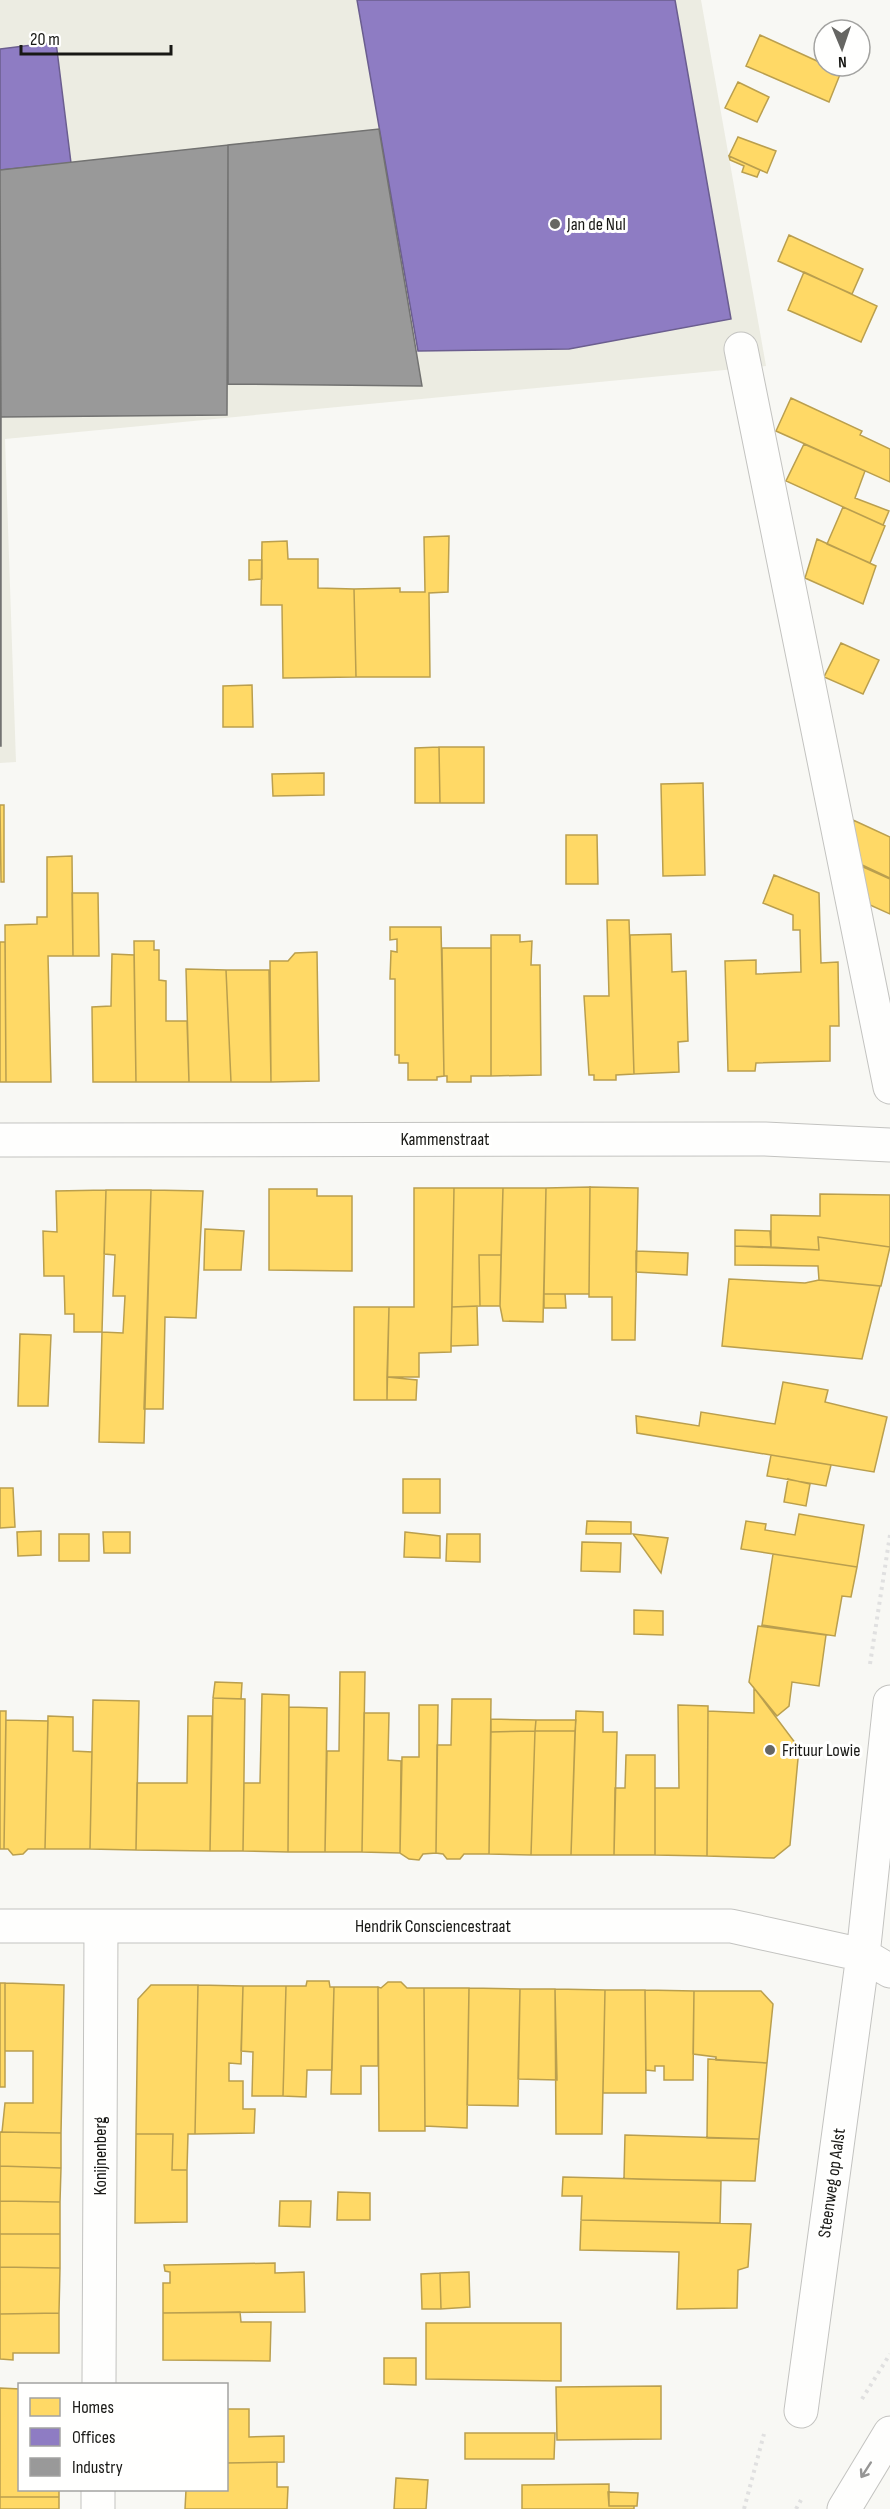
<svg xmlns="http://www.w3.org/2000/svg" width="890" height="2509" font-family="'Sofia Sans Condensed',sans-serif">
  <rect width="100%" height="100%" fill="#f8f8f4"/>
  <path fill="#ecece2" d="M0 0H701L766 366 5 439 16 762 0 763Z"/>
  <path fill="#ffd966" stroke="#ba9f4e" stroke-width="1.5" d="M760 35 841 72 829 102 746 66Z
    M738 82 769 97 757 122 725 108Z
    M738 137 776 151 767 173 729 156Z
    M729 156 760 170 757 177 742 172 744 166 730 160Z
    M789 235 863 269 852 294 778 261Z
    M804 272 877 306 861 342 788 310Z
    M791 398 862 431 860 435 890 449V482L776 431Z
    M804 444 865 471 855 498 889 511 883 525 786 481Z
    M843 507 885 526 870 563 827 544Z
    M449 536 448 592 429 593 430 677H356L354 589 400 588V592H425L424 537Z
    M817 539 876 566 863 604 805 578Z
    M287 541 288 559H318V588L354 589 356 677 283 678 282 605H261L262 542Z
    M249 560H262V579L249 580Z
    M841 643 879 660 863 694 824 677Z
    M252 685 253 727H223V686Z
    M439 747 440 803H415V748Z
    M439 747H484V803H440Z
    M324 773V795L273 796 272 774Z
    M703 783 705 875 663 876 661 784Z
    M0 805H4V882H1Z
    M853 820 890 837V878L860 864Z
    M566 835H597L598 884H566Z
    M72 856 73 956H48L51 1082H6L5 925 37 924V917H47V857Z
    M861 866 890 879V914L870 905Z
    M774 875 819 893 821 963 838 962 839 1026H830V1061L756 1063 755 1071H728L725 961 756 960V974L801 972 800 930H793V915L763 903Z
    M72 893H98L99 956H73Z
    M607 920H629L634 1074 616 1075V1080H594V1075H589L584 996H609Z
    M390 927H441L444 1076 437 1077V1080H408V1063H399V1055H395V979H390L391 951 397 952V939L390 940Z
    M671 934 672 972 686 971 688 1041 678 1042 679 1072 634 1074 630 935Z
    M491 935H520V942L532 941 531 965H540L541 1075 491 1076Z
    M134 941H154V950H159V980L166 981V1021H187L189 1082H136Z
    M0 942H5L6 1082H0Z
    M442 948H491V1076H471V1082H447V1076H444Z
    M317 952 319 1081 271 1082 270 961H288L295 953Z
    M112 954 134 955 136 1082H93L92 1007 111 1006Z
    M186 969 226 970 231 1082H189Z
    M226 970H269L271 1082H231Z
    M590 1187 638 1188 635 1340H612V1297H589Z
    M590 1187 589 1294H544L546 1188Z
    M414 1188H454L451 1352 419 1353V1377H387L389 1307H414Z
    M454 1188H503L501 1255H479L480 1306 452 1307Z
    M503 1188H546L543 1322 503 1321 500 1306Z
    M269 1189H317V1196H352V1271L269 1270Z
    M106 1190H151L144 1443 99 1442 102 1332 123 1333 125 1296H113L115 1255 104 1254Z
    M106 1190 102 1332H74V1314H65L64 1276H44L43 1231 57 1232 56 1191Z
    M151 1190 203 1191 196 1318 165 1317 163 1409H144Z
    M820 1194 890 1195V1247L818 1237 819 1250 771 1247V1215L820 1216Z
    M205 1229 244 1231 241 1270H204Z
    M735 1230 770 1231 771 1247 735 1246Z
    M818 1237 890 1247 881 1286 819 1280 818 1266 735 1265V1246L819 1250Z
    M636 1251 688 1253 687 1275 636 1272Z
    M479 1255H501L500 1306H480Z
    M729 1279 805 1283 819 1280 880 1286 862 1359 722 1346Z
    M544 1294H565L566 1308H544Z
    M477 1306 478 1345 451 1346 452 1307Z
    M354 1307H389L387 1400H354Z
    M20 1334 51 1335 48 1406H18Z
    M387 1377 417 1380 416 1400H387Z
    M783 1382 828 1390 825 1402 887 1417 874 1472 637 1433 636 1416 699 1426 701 1412 775 1424Z
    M771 1455 831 1465 826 1486 767 1476Z
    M403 1479H440V1513H403Z
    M788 1479 810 1484 806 1506 784 1502Z
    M0 1488H13L15 1527 0 1528Z
    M799 1514 864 1525 857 1567 741 1549 746 1521 766 1524 765 1530 795 1535Z
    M587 1521 631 1522V1534H586Z
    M41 1531V1555L18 1556 17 1532Z
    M103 1532H130V1553H104Z
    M405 1532 440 1536V1558L404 1557Z
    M59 1534H89V1561H59Z
    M447 1534H480V1562L446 1561Z
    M633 1534 668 1538 661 1573Z
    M582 1542 621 1543 620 1572 581 1571Z
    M773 1554 857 1567 851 1597 842 1596 835 1636 762 1625Z
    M634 1610 663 1611V1635L634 1634Z
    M758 1626 826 1635 819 1686 792 1682 789 1706 777 1716 749 1682Z
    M340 1672H365L362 1852H325L327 1751H339Z
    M215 1682 242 1683 241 1699 213 1698Z
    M754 1688 799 1748 790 1845 774 1858 707 1856 708 1711 754 1713Z
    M262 1694 289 1695 288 1852 243 1851 244 1783H260Z
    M213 1698 245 1699 243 1851H210Z
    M452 1699H491L489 1854H464L460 1859H447L443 1854 436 1853 437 1745H451Z
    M93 1700 139 1701 136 1850 90 1849Z
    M419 1705H438L436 1853 423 1854 419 1860 409 1859 400 1853 402 1757H419Z
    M678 1705 708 1706 707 1856 655 1855V1788H679Z
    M289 1707 327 1708 325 1852H288Z
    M0 1711H6L4 1849H0Z
    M576 1711 603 1712V1732H617L614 1855H571Z
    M364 1713H389L388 1760 401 1761 400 1853 362 1852Z
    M48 1716 73 1717V1751L92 1752 90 1849H45Z
    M188 1716H212L210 1851 136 1850 137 1783H187Z
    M491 1719 536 1720 535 1731 491 1732Z
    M6 1720 48 1721 45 1849H28L23 1854 13 1855 8 1849H4Z
    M536 1720H576L575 1731H535Z
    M535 1731H575L571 1855H531Z
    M535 1731 531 1855 489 1854 491 1732Z
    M626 1755H655V1855H614L615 1788H625Z
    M307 1981H329L330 1987H334L332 2070H307L306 2097 283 2096 286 1986H306Z
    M388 1982H401L407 1988H424L425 2131H379L378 1987 381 1988Z
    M0 1983H5V2087H0Z
    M5 1983 64 1985 61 2133 2 2132 5 2103H33V2051H5Z
    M151 1985H198L195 2134H188L187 2170H172L173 2134H136L138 1999Z
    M198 1985 243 1986 241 2064 229 2063V2081H243V2109H255L254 2133 195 2134Z
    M243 1986H286L283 2096H252L253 2052 241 2051Z
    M334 1987H378V2066H361V2094H331Z
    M424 1988H469L467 2128 425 2126Z
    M469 1988 520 1989 518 2106 467 2105Z
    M520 1989H555L557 2080 518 2079Z
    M555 1989 605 1990 602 2134H556Z
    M605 1990H645L646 2093H603Z
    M645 1990 694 1991 693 2080H664V2066H655V2071L646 2070Z
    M694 1991H761L773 2004 767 2063 716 2060V2057L693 2054Z
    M708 2059 767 2063 759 2139 707 2138Z
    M0 2132 61 2133V2168L0 2166Z
    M136 2134H173L172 2170H187V2222L135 2223Z
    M625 2135 759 2139 755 2181 624 2179Z
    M0 2166 61 2168 60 2202 0 2201Z
    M563 2177 721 2181 720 2223 581 2220 582 2196H562Z
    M338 2192 370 2193V2220H337Z
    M0 2201 60 2202V2234H0Z
    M280 2201H311L310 2227 279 2226Z
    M581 2220 751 2224 748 2267 738 2270 737 2308 677 2309 679 2252 580 2250Z
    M0 2234H60V2268L0 2267Z
    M275 2263V2273L304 2272 305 2312 163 2313V2283H170V2272L165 2271 164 2265Z
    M0 2267 60 2268 59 2313 0 2314Z
    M469 2272 470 2307 441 2309 440 2273Z
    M440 2273 441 2309H422L421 2274Z
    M240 2312 241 2322H271L270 2361 163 2360V2313Z
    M59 2313V2353H13V2360L0 2359V2314Z
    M426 2323H561V2381L426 2379Z
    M384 2358H416V2385L384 2384Z
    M661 2386V2439L557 2440 556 2387Z
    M0 2388 20 2389V2490H59V2497H0Z
    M226 2409H249V2437L284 2436V2462L226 2463Z
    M465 2433H555L554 2459H465Z
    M277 2462V2487H288L287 2509H185L186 2490H226V2463Z
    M396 2478 428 2480 426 2509H394Z
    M609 2484V2506H634V2509H522V2485Z
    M608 2492 638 2493 637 2506H609Z
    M0 2497H59V2509H0Z"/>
  <path fill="#8e7cc3" stroke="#6b5e8f" stroke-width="1.5" d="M357 0H675L731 319 569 349 418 351Z
    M56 42 71 163 0 170V49Z"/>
  <path fill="#999" stroke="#727271" stroke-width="1.5" d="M379 129 422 386 228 384V145Z
    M228 145 227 415 1 417 0 170Z
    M0 192 1 417V746H0Z"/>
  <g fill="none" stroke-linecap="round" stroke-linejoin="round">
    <g stroke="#c3c3c0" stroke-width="35">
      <path id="minor" d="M741 349 890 1087
        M0 1140 765 1139 890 1145
        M0 1926H731L863 1955 890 1971
        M99 2384 101 1927
        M801 2411 863 1955 890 1702
        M98 2509V2490"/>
    </g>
    <g stroke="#c3c3c0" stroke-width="35">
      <path id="major" d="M844 2509 890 2433"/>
    </g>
    <path stroke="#e0e0e0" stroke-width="4" stroke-dasharray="3 4.5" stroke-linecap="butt" d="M870 1664 890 1535
      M862 2399 890 2354
      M744 2509 764 2434
      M796 2509 801 2500"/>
    <use href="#minor" stroke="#fefefd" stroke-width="33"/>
    <use href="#major" stroke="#fefefd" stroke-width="33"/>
  </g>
  <defs><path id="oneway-shaft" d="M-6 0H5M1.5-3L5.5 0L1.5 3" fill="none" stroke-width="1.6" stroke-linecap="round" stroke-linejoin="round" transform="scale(1.5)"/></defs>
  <use stroke="#969695" href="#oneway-shaft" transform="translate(866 2470) rotate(123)"/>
  <g fill="#666663" stroke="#fffffe" stroke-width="2">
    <circle cx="555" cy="224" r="6"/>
    <circle cx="770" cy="1750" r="6"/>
  </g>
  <g text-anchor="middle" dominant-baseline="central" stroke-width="6" stroke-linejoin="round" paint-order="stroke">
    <g font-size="18" fill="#181815" stroke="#fffffe" text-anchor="start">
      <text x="567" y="224">Jan de Nul</text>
      <text x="782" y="1750">Frituur Lowie</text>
    </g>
    <g font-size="18" fill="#181815" stroke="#fffffe">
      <text x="445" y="1139">Kammenstraat</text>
      <text x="433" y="1926">Hendrik Consciencestraat</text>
      <text transform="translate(100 2156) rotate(-90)">Konijnenberg</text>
      <text transform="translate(832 2183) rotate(-82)">Steenweg op Aalst</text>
    </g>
  </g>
  <rect x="18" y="2383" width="210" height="108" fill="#fffffe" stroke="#a3a3a1" stroke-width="1.5"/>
  <rect x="30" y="2398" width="30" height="18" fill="#ffd966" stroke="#a3a3a1" stroke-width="1.5"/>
  <text x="72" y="2413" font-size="18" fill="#181815">Homes</text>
  <rect x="30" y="2428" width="30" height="18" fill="#8e7cc3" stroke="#a3a3a1" stroke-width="1.5"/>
  <text x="72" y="2443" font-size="18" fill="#181815">Offices</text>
  <rect x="30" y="2458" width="30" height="18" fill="#999999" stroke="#a3a3a1" stroke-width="1.5"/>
  <text x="72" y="2473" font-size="18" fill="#181815">Industry</text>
  <g transform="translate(842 48) rotate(178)"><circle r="28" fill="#fffffe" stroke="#a3a3a1" stroke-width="1.5"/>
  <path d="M0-4.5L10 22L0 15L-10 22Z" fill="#666663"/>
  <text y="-9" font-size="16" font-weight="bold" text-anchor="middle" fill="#181815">N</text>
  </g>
  <path d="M21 45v9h150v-9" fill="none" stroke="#181815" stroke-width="3"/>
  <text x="30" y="45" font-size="18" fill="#181815" stroke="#fffffe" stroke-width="4.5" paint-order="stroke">20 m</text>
</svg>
